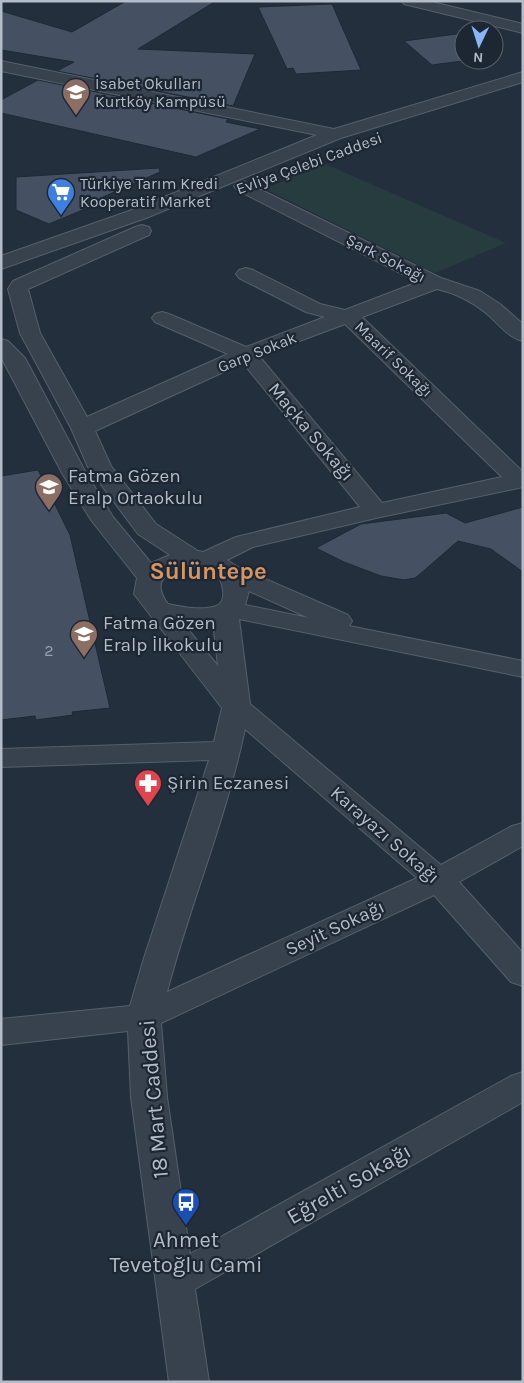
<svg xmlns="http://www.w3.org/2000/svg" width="524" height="1383" font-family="Karla,sans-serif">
  <rect width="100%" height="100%" fill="#242f3e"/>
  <path fill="#263c3f" d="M323 163 506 243 435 273 265 189Z"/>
  <path fill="#455162" stroke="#1f2835" d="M126 1H216L138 49 255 54 233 106 57 71 74 62 1 50V11L72 32Z
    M332 4 361 70 296 74 293 68 287 69 258 7Z
    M464 33V60H470L432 65 404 41Z
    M38 80 228 119 226 122 260 129 196 157 1 113V100Z
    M159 168 160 172 103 197 109 199 49 224 16 210V177Z
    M38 470 70 535 110 708 72 712 73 715 36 720 35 716 1 720V476Z
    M523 507V572L491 549 458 541 420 574 415 578 404 580 381 576 344 562 316 548 361 524 446 513 465 523Z"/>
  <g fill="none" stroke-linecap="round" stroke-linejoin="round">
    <g stroke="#565f6c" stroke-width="2">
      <path id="minor" d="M402 1H428L523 24V33L404 4Z
        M1 61 334 129 523 72V82L341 138 146 218 1 269V256L132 210 317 135 1 71Z
        M243 181 441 278 480 291 500 304 523 324V341C508 338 497 322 486 313 471 301 455 293 437 289L362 317 523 472V487L376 518 253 547 227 560 238 567 348 615 352 621 349 626 523 661V677L239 619 250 704 441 865 512 826 523 823V846L459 882 523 953V986L511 982 434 895 161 1023 167 1097 190 1254 511 1076 523 1072V1102L195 1289 209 1382H169L131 1097 128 1031 1 1045V1019L130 1006 144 958 209 760 1 767V749L214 742 222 708 134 594 137 578 91 520 62 473 1 357V339L8 341 25 358 86 473 113 517 151 563 170 555 138 534 88 467 71 428 20 333 8 289 13 281 135 227 142 225 149 227 151 231 149 235 28 289 40 333 87 417 228 354 155 322 152 318 155 314 162 312 169 314 246 347 325 317 306 312 239 278 236 274 239 270 246 268 253 270 320 304 345 310 418 282 237 190 234 186 237 182ZM345 324 502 477 382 503 259 356ZM243 363 360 507 236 537 203 552 198 551 156 524 111 466 95 431ZM194 566C202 567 210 568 216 574 223 581 228 602 216 606 202 611 182 607 168 604 149 579 170 569 194 566ZM249 591 309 618 245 605ZM182 622H213L218 666ZM245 729 417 878 167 992C190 904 226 819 245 729Z"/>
    </g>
    <use href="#minor" fill="#38414e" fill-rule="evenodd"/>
  </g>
  <defs>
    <g id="school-pin" transform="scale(1.4375)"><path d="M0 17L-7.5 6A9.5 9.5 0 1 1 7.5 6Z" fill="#8d6e63" stroke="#1d2633"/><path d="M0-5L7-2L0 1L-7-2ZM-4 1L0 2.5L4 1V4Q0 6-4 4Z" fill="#fff"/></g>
    <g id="supermarket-pin" transform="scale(1.4375)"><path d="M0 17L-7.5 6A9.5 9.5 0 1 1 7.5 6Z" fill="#3f7fe0" stroke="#1d2633"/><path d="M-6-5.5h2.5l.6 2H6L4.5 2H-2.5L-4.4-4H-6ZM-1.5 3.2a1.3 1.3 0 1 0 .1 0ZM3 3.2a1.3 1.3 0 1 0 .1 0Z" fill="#fff"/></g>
    <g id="pharmacy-pin" transform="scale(1.4375)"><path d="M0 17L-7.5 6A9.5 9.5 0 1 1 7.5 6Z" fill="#e0444e" stroke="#1d2633"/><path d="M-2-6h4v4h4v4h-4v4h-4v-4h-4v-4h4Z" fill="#fff"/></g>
    <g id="bus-pin" transform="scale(1.4375)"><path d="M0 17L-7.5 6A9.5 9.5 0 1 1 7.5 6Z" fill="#1a4fb4" stroke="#1d2633"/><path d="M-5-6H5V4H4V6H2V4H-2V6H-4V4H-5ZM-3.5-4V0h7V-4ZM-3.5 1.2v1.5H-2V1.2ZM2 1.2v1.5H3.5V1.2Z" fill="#fff"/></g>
  </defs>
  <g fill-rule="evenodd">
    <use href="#school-pin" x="76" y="92"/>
    <use href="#supermarket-pin" x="61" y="192"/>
    <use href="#school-pin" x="49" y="487"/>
    <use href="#school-pin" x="84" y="634"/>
    <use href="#pharmacy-pin" x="148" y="783"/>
    <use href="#bus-pin" x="186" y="1202"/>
  </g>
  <g text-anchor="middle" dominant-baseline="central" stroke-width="4.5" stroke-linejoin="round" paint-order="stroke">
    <g font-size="16" fill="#b4bcc9" stroke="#1d2633" text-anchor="start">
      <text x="95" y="83">İsabet Okulları<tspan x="95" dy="18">Kurtköy Kampüsü</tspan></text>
      <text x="80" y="183">Türkiye Tarım Kredi<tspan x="80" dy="18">Kooperatif Market</tspan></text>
    </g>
    <g font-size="16" fill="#b4bcc9" stroke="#1d2633">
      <text transform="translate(309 163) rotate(-20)">Evliya Çelebi Caddesi</text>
      <text transform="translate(386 258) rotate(27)">Şark Sokağı</text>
      <text transform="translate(257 352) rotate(-22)">Garp Sokak</text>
      <text transform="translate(394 359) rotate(44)">Maarif Sokağı</text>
    </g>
    <g font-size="16" fill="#98a1af">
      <text x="49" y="650">2</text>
    </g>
    <g font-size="19" fill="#b4bcc9" stroke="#1d2633">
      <text transform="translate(311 432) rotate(50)">Maçka Sokağı</text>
      <text transform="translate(385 835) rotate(41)">Karayazı Sokağı</text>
      <text transform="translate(335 928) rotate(-25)">Seyit Sokağı</text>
    </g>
    <g font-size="19" fill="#b4bcc9" stroke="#1d2633" text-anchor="start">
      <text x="68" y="476">Fatma Gözen<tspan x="68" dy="22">Eralp Ortaokulu</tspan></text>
      <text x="103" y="623">Fatma Gözen<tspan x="103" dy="22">Eralp İlkokulu</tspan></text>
      <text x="167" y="783">Şirin Eczanesi</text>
    </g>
    <g font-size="22" fill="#b4bcc9" stroke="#1d2633">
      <text transform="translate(154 1099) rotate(-95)">18 Mart Caddesi</text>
      <text transform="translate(349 1184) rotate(-30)">Eğrelti Sokağı</text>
    </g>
    <g font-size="22" fill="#b4bcc9" stroke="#1d2633">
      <text x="186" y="1240">Ahmet<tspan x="186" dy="25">Tevetoğlu Cami</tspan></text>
    </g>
    <g font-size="24" font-weight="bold" fill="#d59563" stroke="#1d2633">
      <text x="208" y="571">Sülüntepe</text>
    </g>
  </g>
  <rect width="524" height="1383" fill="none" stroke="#b4bcc9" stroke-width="5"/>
  <g transform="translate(479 45) rotate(184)"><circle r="24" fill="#1d2633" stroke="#59626f"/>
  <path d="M0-4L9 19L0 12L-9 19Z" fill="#8ab4f8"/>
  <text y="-8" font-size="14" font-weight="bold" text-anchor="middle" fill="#b4bcc9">N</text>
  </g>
</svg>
